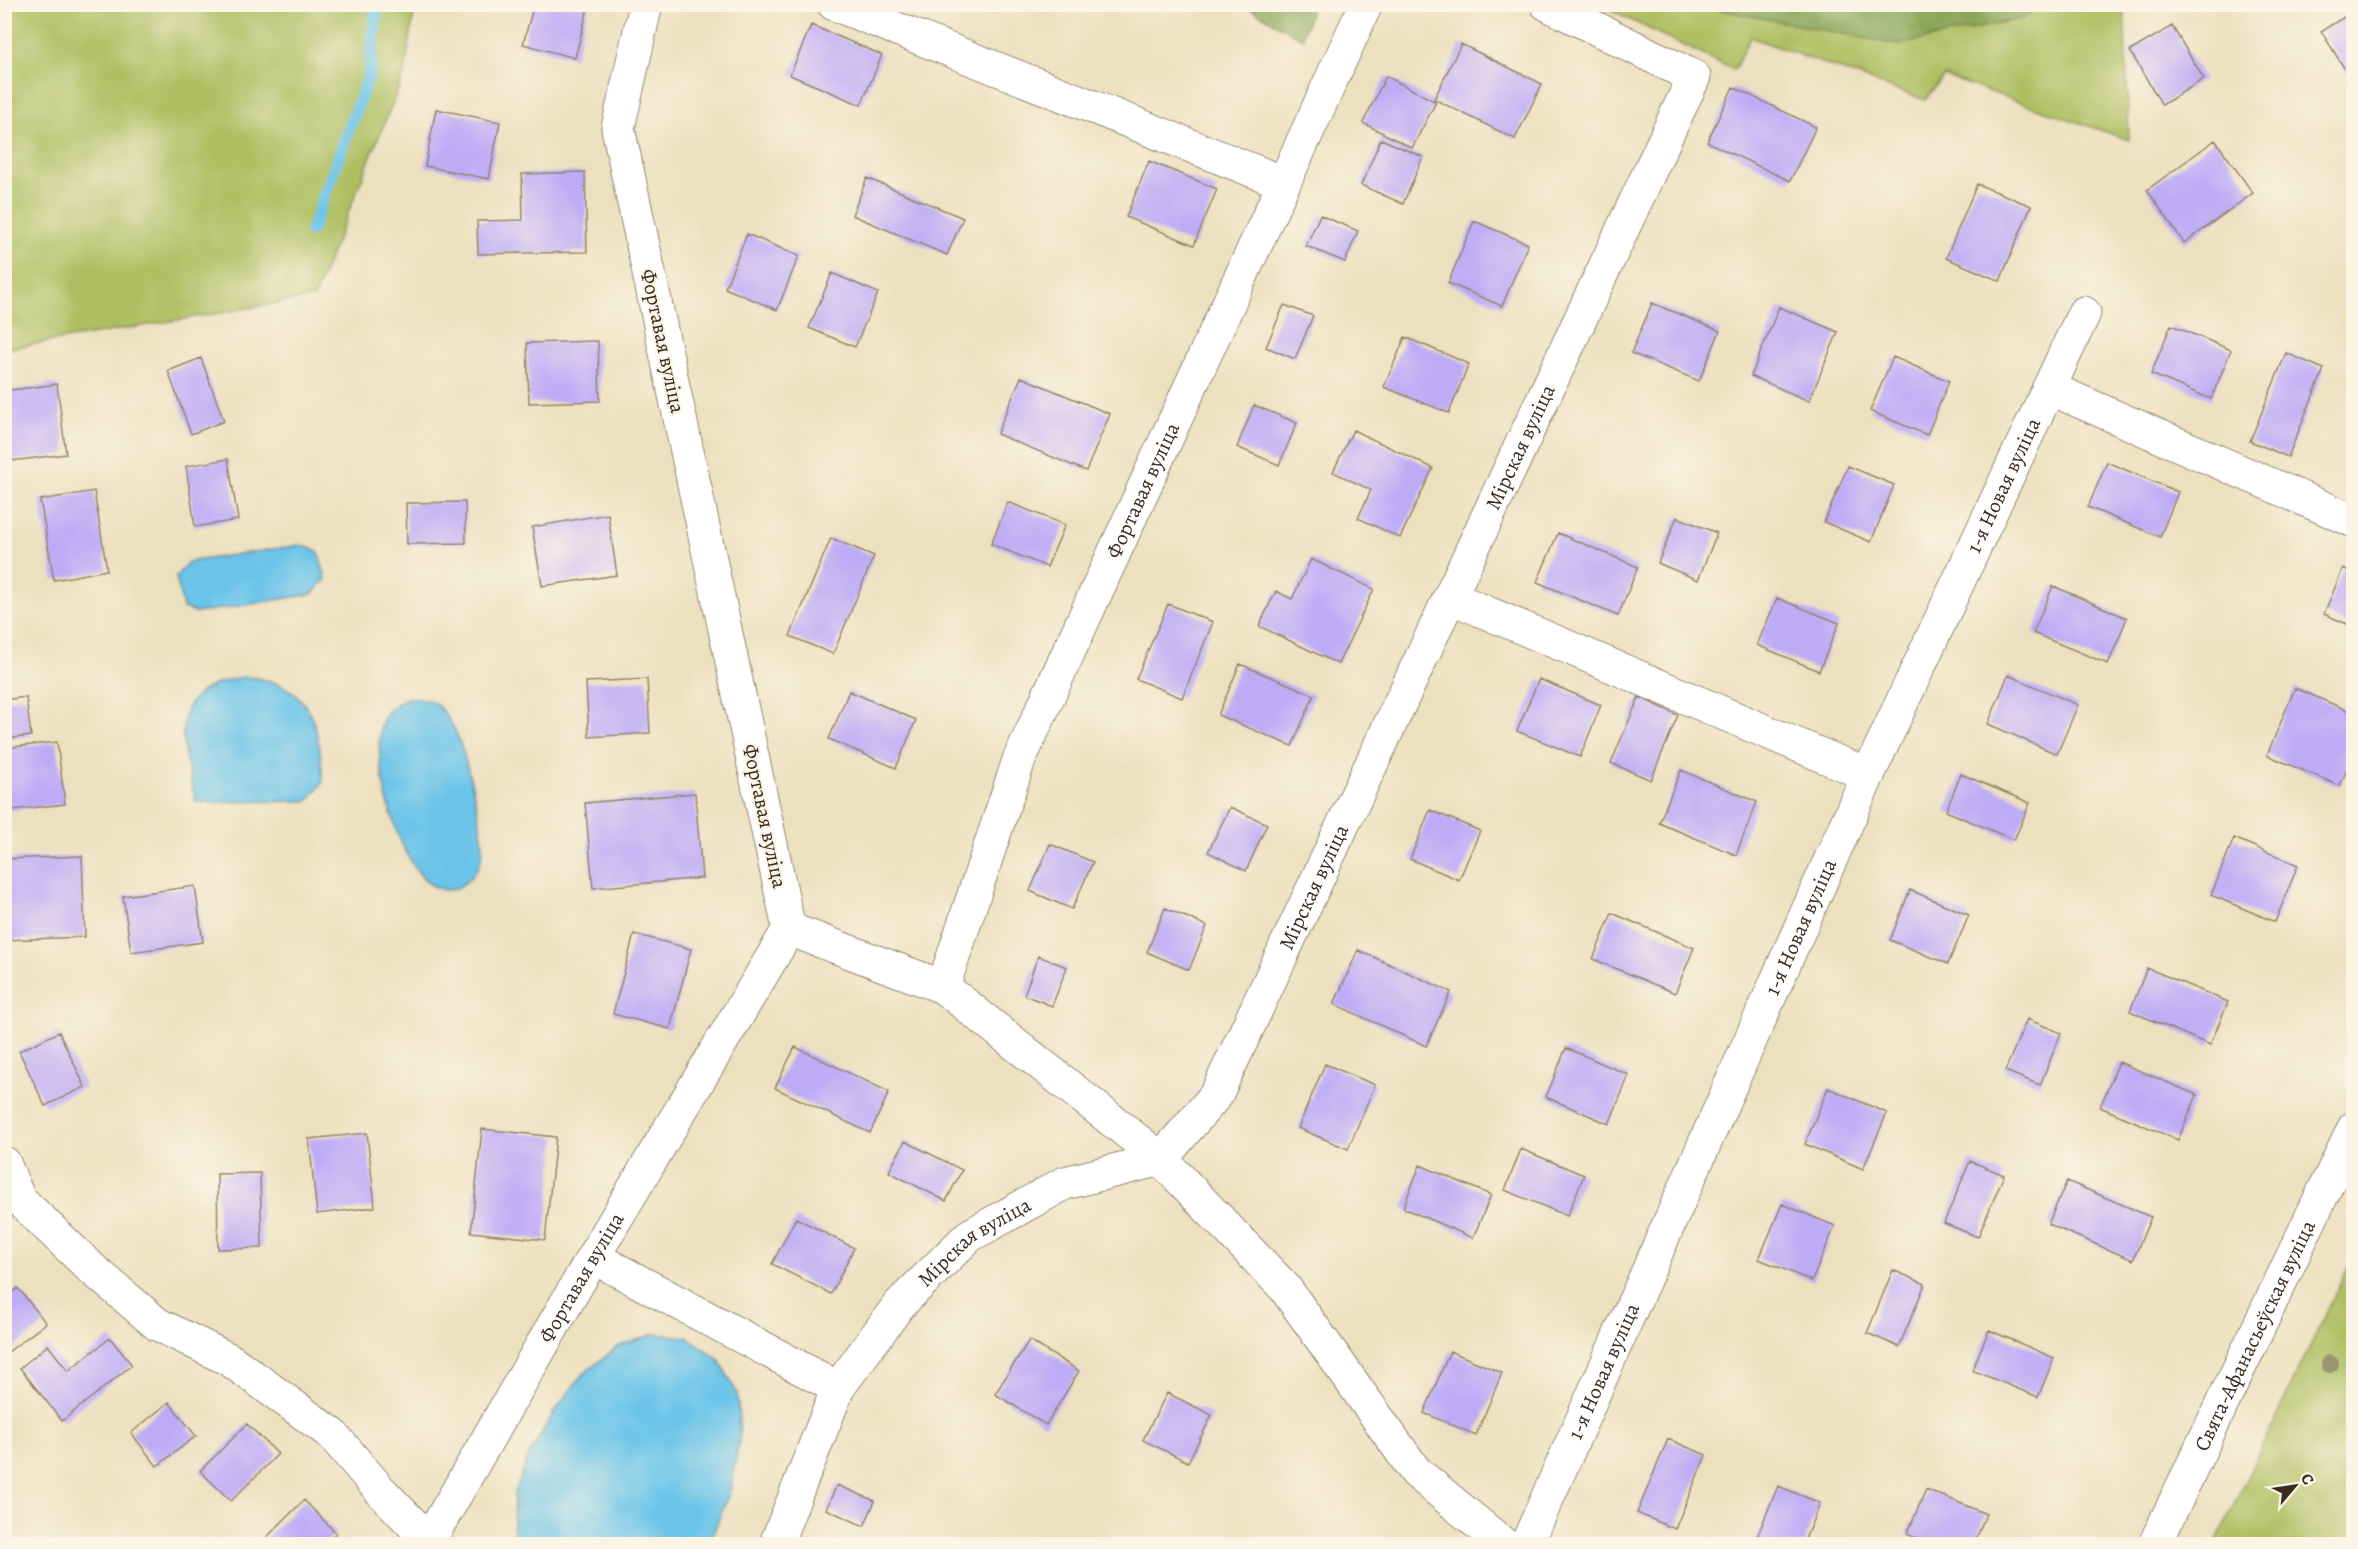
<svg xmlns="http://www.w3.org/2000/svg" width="2358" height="1549" font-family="Alegreya,serif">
  <rect width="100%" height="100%" fill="#fcf5e5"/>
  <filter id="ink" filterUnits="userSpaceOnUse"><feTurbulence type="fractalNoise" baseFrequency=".0167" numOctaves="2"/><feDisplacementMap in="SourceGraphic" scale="12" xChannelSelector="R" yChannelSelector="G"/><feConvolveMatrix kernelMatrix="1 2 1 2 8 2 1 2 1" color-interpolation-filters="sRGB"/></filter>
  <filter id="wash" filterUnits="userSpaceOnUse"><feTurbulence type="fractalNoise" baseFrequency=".008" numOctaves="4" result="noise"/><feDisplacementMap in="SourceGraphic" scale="24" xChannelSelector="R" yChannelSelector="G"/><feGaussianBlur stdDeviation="1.35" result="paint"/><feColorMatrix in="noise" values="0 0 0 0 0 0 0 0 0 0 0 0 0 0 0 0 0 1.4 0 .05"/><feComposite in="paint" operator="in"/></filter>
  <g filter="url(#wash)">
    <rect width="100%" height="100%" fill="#ede0bf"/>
    <path fill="#aebf62" stroke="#747440" stroke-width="1.5" d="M5 4 415 5 405 72 314 297 5 349Z
      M1600 5H2124L2129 140 1944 76 1925 100 1750 37 1734 70Z
      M2353 1257V1544H2215Z"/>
    <path fill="#8aa658" stroke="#62683b" stroke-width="1.5" d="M1244 5H1313L1302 39Z
      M1696 5H2038L2024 18 1899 45Z"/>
    <path fill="#6bc4e9" stroke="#537784" stroke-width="1.5" d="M300 545 318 551 326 579 312 594 196 613 183 608 176 577 188 562Z
      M246 677C313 682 319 725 323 782L308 801 196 802C181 740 162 688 246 677Z
      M407 698C419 698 430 698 440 708 449 718 456 730 460 743 467 764 486 835 482 854 480 870 464 890 446 890 401 888 370 758 382 723 386 710 396 704 407 698Z
      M654 1334 688 1337 719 1360 737 1393 740 1433 731 1488 709 1544H519L513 1527 514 1495 529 1455 553 1414 580 1377 617 1347Z"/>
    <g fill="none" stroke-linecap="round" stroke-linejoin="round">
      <path stroke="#6bc4e9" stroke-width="12" d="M311 231 369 75 377 4"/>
    </g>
    <g id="blocks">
      <path fill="#beabf6" d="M534 4H589L575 58 523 44Z
        M964 4H998L997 12Z
        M2354 11V84L2321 31Z
        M811 25 882 55 861 105 790 75Z
        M2172 26 2204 79 2162 105 2130 51Z
        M1461 44 1542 84 1515 139 1434 99Z
        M1386 76 1436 102 1412 148 1363 123Z
        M1733 87 1816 127 1790 181 1707 142Z
        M436 109 500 122 489 179 425 166Z
        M1381 139 1423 157 1403 204 1361 185Z
        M2215 140 2253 193 2184 243 2147 190Z
        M1149 161 1217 189 1194 245 1126 217Z
        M585 172 587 252 478 254 477 221 523 220 522 174Z
        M867 178 963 218 947 255 852 215Z
        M1977 184 2031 206 2000 281 1946 258Z
        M1320 215 1358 231 1345 262 1306 246Z
        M1474 221 1528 244 1502 306 1448 283Z
        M747 234 799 256 777 310 725 288Z
        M832 273 878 293 855 347 809 328Z
        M1652 303 1720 331 1699 381 1631 353Z
        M1284 305 1313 316 1295 359 1266 347Z
        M1779 307 1838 332 1809 401 1751 376Z
        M2171 325 2231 350 2211 399 2151 374Z
        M1405 337 1469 364 1449 413 1384 387Z
        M598 341 600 401 529 403 527 343Z
        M2286 353 2324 369 2288 457 2250 441Z
        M1893 357 1949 381 1927 435 1870 411Z
        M201 358 224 421 191 434 168 371Z
        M1021 377 1110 414 1086 471 997 434Z
        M57 384 66 454 4 462V391Z
        M1254 405 1297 423 1279 465 1237 447Z
        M1353 430 1433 468 1400 538 1358 518 1371 490 1333 472Z
        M228 459 238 520 195 527 186 466Z
        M2107 462 2178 492 2160 537 2088 507Z
        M1848 466 1894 485 1871 542 1824 522Z
        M94 491 107 570 54 580 40 500Z
        M465 502 466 543 407 544 406 503Z
        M1008 502 1065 525 1047 567 991 544Z
        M608 514 617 575 542 586 532 527Z
        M1677 517 1717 533 1698 580 1658 563Z
        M1558 533 1638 567 1618 616 1537 582Z
        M831 538 874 556 833 654 790 636Z
        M1311 559 1374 589 1338 664 1259 626 1276 591 1292 599Z
        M2343 568 2354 573V627L2324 614Z
        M2053 586 2127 618 2108 664 2033 633Z
        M1777 598 1839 623 1819 671 1757 645Z
        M1168 604 1213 622 1182 698 1136 679Z
        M1240 664 1314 695 1292 746 1218 715Z
        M2008 675 2078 705 2057 754 1988 724Z
        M647 679 650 733 589 737 586 682Z
        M1539 679 1601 705 1580 757 1517 731Z
        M2295 688 2354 713V753L2340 786 2267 755Z
        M849 691 916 720 896 768 829 739Z
        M26 697 31 736 4 739V700Z
        M1639 697 1678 715 1651 780 1611 763Z
        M57 742 65 804 4 811V748Z
        M1681 770 1757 802 1736 855 1659 823Z
        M1961 774 2030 803 2014 840 1946 811Z
        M695 793 702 878 593 888 585 803Z
        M1230 807 1267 824 1246 871 1208 852Z
        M1430 810 1480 831 1459 880 1410 859Z
        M2234 838 2298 865 2275 922 2211 895Z
        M1050 844 1093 862 1072 909 1030 891Z
        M82 856 85 937 4 940V859Z
        M195 886 203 942 131 952 123 896Z
        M1910 890 1969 915 1948 964 1890 940Z
        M1165 908 1207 926 1189 970 1147 952Z
        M1612 913 1694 948 1675 993 1593 959Z
        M634 934 691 949 670 1029 613 1014Z
        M1358 950 1451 992 1426 1046 1334 1004Z
        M1038 956 1067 967 1052 1006 1024 995Z
        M2147 968 2228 1002 2210 1045 2130 1011Z
        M2027 1019 2061 1033 2040 1085 2005 1071Z
        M59 1032 85 1087 45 1106 19 1051Z
        M795 1047 889 1092 870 1133 775 1088Z
        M1566 1048 1629 1075 1609 1124 1546 1097Z
        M2119 1062 2197 1095 2178 1140 2100 1107Z
        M1325 1064 1375 1085 1348 1149 1298 1128Z
        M1828 1088 1887 1113 1863 1169 1805 1144Z
        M482 1129 556 1137 545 1240 471 1232Z
        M367 1133 375 1207 317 1214 309 1139Z
        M905 1141 962 1170 946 1201 889 1172Z
        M1521 1149 1584 1175 1567 1216 1505 1190Z
        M1970 1161 2004 1175 1978 1237 1944 1223Z
        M1420 1165 1491 1195 1473 1238 1403 1208Z
        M260 1173 262 1248 218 1249 217 1174Z
        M2067 1181 2151 1217 2133 1260 2048 1224Z
        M1782 1204 1835 1226 1812 1281 1759 1259Z
        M796 1218 854 1248 831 1294 772 1264Z
        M1893 1270 1925 1284 1899 1347 1867 1333Z
        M18 1288 46 1323 4 1355V1299Z
        M1989 1330 2054 1358 2038 1397 1972 1370Z
        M110 1338 132 1365 62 1421 20 1368 48 1345 68 1371Z
        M1029 1340 1079 1371 1046 1425 995 1394Z
        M1450 1351 1502 1373 1476 1435 1424 1413Z
        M1167 1393 1212 1415 1188 1462 1143 1440Z
        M169 1402 196 1436 157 1466 131 1433Z
        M247 1424 278 1454 231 1501 200 1471Z
        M1668 1439 1706 1455 1675 1529 1637 1513Z
        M837 1485 875 1501 864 1526 826 1509Z
        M1778 1486 1820 1503 1803 1544H1754Z
        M1926 1489 1986 1514 1974 1544H1932L1907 1534Z
        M304 1500 336 1533 325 1544H260Z"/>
    </g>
  </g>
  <g filter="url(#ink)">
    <use href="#blocks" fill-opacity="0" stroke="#94856e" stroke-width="1.5"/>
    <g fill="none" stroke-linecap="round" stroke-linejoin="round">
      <g stroke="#94856e" stroke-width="35">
        <g id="minor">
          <path d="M834 4 1284 183"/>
          <path d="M2049 388 2354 521"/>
          <path d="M1450 597 1868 775"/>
          <path d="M789 929 943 987 1161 1159 1285 1288 1416 1472 1503 1544"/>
          <path id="s1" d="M943 987 1019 760 1366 4"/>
          <path d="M4 1163 19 1199 90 1267 157 1324 230 1360 332 1434 379 1489 430 1542"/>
          <path d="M593 1257 838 1388"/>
          <path id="s2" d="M427 1544 593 1257 789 929 618 128 646 4"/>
          <path id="s3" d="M776 1544 838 1388 899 1305 969 1236 1065 1183 1161 1159 1216 1095 1694 77 1547 4"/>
          <path id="s4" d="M1527 1544 1868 775 2084 313"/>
          <path id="s5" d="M2155 1544 2354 1128"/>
        </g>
      </g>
      <use href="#minor" stroke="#fff" stroke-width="33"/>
    </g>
    <circle fill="#9e9571" cx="2330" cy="1364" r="9"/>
  </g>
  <g text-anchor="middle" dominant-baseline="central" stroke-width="4.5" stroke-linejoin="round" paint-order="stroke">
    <g font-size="21" fill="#3b2a1e" stroke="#fcf5e5">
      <text transform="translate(663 341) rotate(78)">Фортавая вуліца</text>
      <text stroke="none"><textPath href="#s3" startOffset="1378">Мірская вуліца</textPath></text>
      <text stroke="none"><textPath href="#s4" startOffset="1161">1-я Новая вуліца</textPath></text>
      <text stroke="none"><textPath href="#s1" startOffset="536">Фортавая вуліца</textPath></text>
      <text transform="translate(765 816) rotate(78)">Фортавая вуліца</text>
      <text stroke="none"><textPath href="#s3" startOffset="892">Мірская вуліца</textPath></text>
      <text stroke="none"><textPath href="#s4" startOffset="675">1-я Новая вуліца</textPath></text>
      <text stroke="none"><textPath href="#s3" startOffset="370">Мірская вуліца</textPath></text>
      <text stroke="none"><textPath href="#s2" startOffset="308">Фортавая вуліца</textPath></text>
      <text stroke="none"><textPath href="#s5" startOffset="231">Свята-Афанасьеўская вуліца</textPath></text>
      <text stroke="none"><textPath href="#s4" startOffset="189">1-я Новая вуліца</textPath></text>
    </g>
  </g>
  <rect width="2358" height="1549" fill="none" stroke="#fcf5e5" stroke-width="24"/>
  <g transform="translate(2295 1486) rotate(61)" stroke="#fcf5e5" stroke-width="4.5" paint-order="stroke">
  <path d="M0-4.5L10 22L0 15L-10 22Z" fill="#3b2a1e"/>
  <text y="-9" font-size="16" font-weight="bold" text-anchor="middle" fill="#3b2a1e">С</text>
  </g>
</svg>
